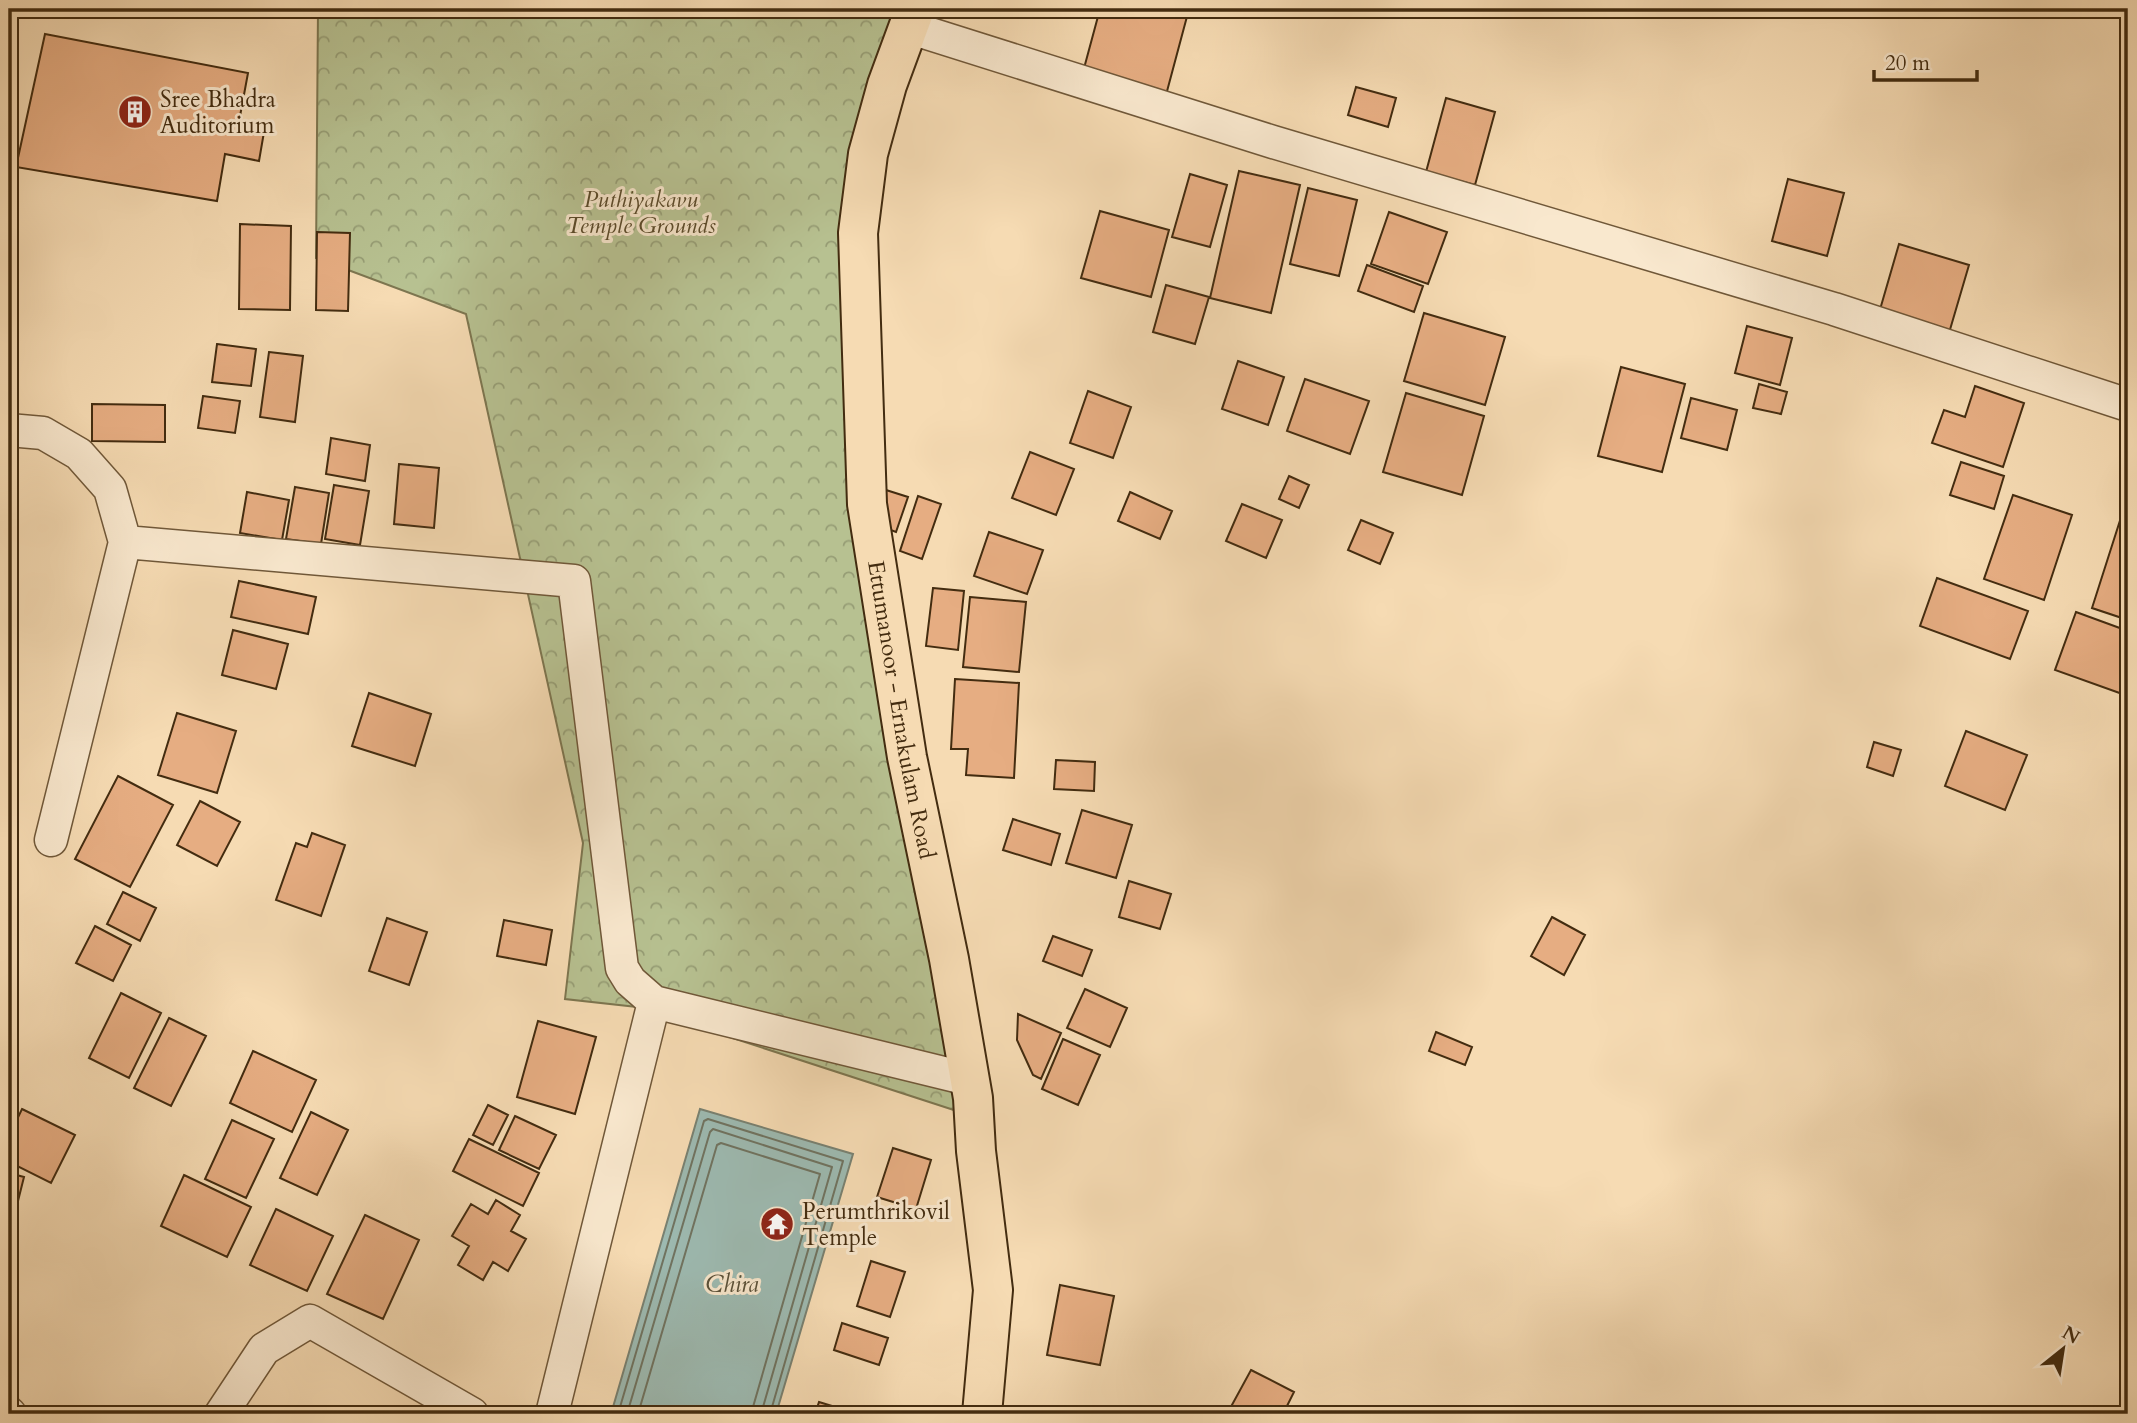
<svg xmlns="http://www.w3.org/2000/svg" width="2137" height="1423" font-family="Cardo,serif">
  <defs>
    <pattern id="park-crowns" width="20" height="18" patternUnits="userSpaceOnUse" patternTransform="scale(1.75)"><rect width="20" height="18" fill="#b7c191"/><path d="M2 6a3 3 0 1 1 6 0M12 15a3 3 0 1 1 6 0" fill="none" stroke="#969d75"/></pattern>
  </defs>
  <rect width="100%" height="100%" fill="#f6dbb3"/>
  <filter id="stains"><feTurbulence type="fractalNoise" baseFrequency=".00286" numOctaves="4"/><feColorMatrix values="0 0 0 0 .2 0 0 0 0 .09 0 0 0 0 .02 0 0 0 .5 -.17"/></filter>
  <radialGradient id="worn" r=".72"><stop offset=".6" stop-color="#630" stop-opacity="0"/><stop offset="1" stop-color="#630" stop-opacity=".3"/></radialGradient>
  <path fill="url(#park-crowns)" stroke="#7d7650" stroke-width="2" d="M318 9H899L843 229 960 1112 637 1007 565 999 583 843 466 314 316 258Z"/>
  <path fill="#9dbab1" stroke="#798171" stroke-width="2" d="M700 1109 853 1154 776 1414H611Z"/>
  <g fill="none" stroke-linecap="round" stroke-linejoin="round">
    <path stroke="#707360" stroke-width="2" d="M618 1414 704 1121 708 1119 843 1161 770 1414
      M627 1414 710 1132 713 1129 832 1167 761 1414
      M638 1414 717 1145 721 1143 820 1174 751 1414"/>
  </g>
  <path fill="#e6ad82" stroke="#432c10" stroke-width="2" d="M1100 9H1189L1166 95 1083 72Z
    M45 34 248 73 238 127 264 132 259 161 225 154 217 201 16 167Z
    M1356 87 1396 98 1388 127 1348 115Z
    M1446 98 1495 112 1475 185 1426 172Z
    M1239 171 1300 185 1271 313 1210 298Z
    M1190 174 1227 185 1210 247 1172 237Z
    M1788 179 1844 193 1827 256 1772 241Z
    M1308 188 1357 200 1339 276 1290 264Z
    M1100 211 1169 230 1151 297 1081 278Z
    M1389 212 1447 232 1428 284 1371 264Z
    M240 224 291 226 290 310 239 309Z
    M317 232 350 233 348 311 316 310Z
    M1899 244 1969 265 1949 333 1879 313Z
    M1367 265 1423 286 1414 312 1358 291Z
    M1166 285 1209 297 1195 344 1153 332Z
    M1424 313 1505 337 1485 405 1404 381Z
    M1747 326 1792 338 1780 385 1735 373Z
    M217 344 256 349 251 386 212 382Z
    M269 352 303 356 295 422 260 417Z
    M1238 361 1284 377 1268 425 1222 409Z
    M1621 367 1685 384 1662 472 1598 456Z
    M1305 379 1369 401 1350 454 1287 431Z
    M1759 384 1787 392 1781 414 1753 408Z
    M1975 386 2024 403 2003 467 1932 443 1944 410 1965 417Z
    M1088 391 1131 407 1113 458 1070 443Z
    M1406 393 1484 416 1462 495 1383 472Z
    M203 396 240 401 235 433 198 428Z
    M1691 398 1737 410 1727 450 1681 438Z
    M92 404 165 405V442L92 441Z
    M331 438 370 445 365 481 326 474Z
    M1030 452 1074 469 1056 515 1012 498Z
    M1961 462 2004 476 1994 509 1950 495Z
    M399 464 439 468 434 528 394 524Z
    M1289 476 1309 485 1299 508 1279 499Z
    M334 485 369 491 360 545 325 539Z
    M295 487 329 493 321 544 286 539Z
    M886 490 908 497 896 532 874 524Z
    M247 492 289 500 282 540 240 533Z
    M1130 492 1172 511 1160 539 1118 521Z
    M2013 495 2072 515 2044 600 1984 579Z
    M918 496 941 504 922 559 900 551Z
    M1242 504 1282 520 1266 558 1226 541Z
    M2124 508 2128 510V620L2092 608Z
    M1361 520 1393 533 1380 564 1348 550Z
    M989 532 1043 550 1027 594 974 576Z
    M1937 578 2028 611 2010 659 1920 626Z
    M239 581 316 597 308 634 231 617Z
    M933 588 964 591 958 650 926 646Z
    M970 597 1026 602 1019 672 963 667Z
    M2076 612 2128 631V696L2055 670Z
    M233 630 288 644 276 689 222 675Z
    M955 679 1019 683 1014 778 966 775 968 749H951Z
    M369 693 431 714 415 766 352 746Z
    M177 713 236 731 217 793 158 775Z
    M1966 731 2027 755 2005 810 1945 786Z
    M1874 742 1901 750 1893 776 1867 767Z
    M1056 760 1095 762 1094 791 1054 789Z
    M118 776 173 805 130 887 75 859Z
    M200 801 240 822 217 866 177 845Z
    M1082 810 1132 825 1116 878 1066 863Z
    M1013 819 1060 834 1051 865 1003 850Z
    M312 833 345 845 321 916 276 900 296 843 307 847Z
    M1129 881 1171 894 1160 929 1119 917Z
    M123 892 156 908 140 941 107 924Z
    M1552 917 1585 935 1564 975 1531 956Z
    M387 918 427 932 409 985 369 971Z
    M504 920 552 930 546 965 497 956Z
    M95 926 131 945 113 981 76 963Z
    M1053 936 1092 950 1082 976 1043 961Z
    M1085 989 1127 1008 1110 1047 1067 1028Z
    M121 993 161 1013 129 1078 89 1058Z
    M1018 1014 1061 1033 1041 1079 1033 1075 1017 1040Z
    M169 1018 206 1036 171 1106 134 1088Z
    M538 1021 596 1037 575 1114 517 1097Z
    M1436 1032 1472 1047 1465 1065 1429 1051Z
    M1063 1039 1100 1055 1078 1105 1042 1089Z
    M253 1051 316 1080 292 1132 230 1103Z
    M488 1105 508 1115 493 1145 473 1135Z
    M22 1109 75 1135 51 1183 9 1162V1136Z
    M311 1112 348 1130 317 1195 280 1178Z
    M515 1116 556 1135 539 1169 499 1150Z
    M232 1120 274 1139 246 1198 205 1179Z
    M469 1139 539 1173 523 1206 453 1171Z
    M893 1148 931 1160 916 1209 877 1197Z
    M9 1173 24 1177 15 1213 9 1211Z
    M184 1175 251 1207 227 1257 161 1226Z
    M496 1200 520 1215 511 1231 526 1239 508 1271 493 1262 483 1280 458 1265 469 1246 452 1236 471 1204 488 1214Z
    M276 1209 333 1236 307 1291 250 1265Z
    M365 1215 419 1240 383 1319 327 1294Z
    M871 1261 905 1272 890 1317 857 1306Z
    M1060 1285 1114 1296 1100 1365 1047 1355Z
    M842 1323 888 1338 879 1365 834 1350Z
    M1251 1370 1294 1392 1283 1414H1227Z
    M819 1402 858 1414H815Z"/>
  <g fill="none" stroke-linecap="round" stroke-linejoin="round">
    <g stroke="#705839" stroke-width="35">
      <path id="street" d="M908 27 1273 142 1834 309 2128 405
        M9 430 43 433 79 454 110 489 125 542 51 840
        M125 542 574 581 622 968 630 981 654 1002 968 1079
        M9 1413 10 1414
        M221 1414 264 1349 310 1321 472 1414
        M552 1414 654 1002"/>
    </g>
    <g stroke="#432c10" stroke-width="42">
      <g id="primary">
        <path id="s1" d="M915 9 887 85 868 154 858 233 867 504 907 757 949 959 973 1098 976 1151 993 1290 982 1414"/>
      </g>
    </g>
    <use href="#street" stroke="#f9e8ce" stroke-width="32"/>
    <use href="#primary" stroke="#f6dbb3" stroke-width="38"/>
  </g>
  <defs>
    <g id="building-disc" transform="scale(1.75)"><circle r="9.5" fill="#8f2418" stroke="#f9e8ce"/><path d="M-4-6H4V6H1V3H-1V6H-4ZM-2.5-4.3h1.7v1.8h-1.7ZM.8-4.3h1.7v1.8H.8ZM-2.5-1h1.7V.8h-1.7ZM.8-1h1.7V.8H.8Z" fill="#fff"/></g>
    <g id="temple-disc" transform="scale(1.75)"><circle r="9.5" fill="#8f2418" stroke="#f9e8ce"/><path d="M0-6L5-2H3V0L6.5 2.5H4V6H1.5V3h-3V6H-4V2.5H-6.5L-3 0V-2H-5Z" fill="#fff"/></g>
  </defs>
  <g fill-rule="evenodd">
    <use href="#building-disc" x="135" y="112"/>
    <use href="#temple-disc" x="777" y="1224"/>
  </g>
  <g text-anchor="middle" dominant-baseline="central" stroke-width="6" stroke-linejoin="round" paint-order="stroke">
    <g font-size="23" fill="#432c10" stroke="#f9e8ce" text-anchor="start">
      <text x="160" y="99">Sree Bhadra<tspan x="160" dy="26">Auditorium</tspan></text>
      <text x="802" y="1211">Perumthrikovil<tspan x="802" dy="26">Temple</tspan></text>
    </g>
    <g font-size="23" font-style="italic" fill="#5a4a2a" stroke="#f9e8ce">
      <text x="641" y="199">Puthiyakavu<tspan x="641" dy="26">Temple Grounds</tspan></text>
    </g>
    <g font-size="23" fill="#432c10" stroke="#f9e8ce">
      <text stroke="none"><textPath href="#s1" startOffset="712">Ettumanoor - Ernakulam Road</textPath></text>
    </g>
    <g font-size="24" font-style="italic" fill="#5a5038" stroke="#f9e8ce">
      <text x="732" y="1284">Chira</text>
    </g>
  </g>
  <rect width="2137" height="1423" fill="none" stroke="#f6dbb3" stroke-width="35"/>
  <rect x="10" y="10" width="2116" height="1402" fill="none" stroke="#432c10" stroke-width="3.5"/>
  <rect x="18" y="18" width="2102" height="1388" fill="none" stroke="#432c10" stroke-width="2"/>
  <g transform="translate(2063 1349) rotate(30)" stroke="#f9e8ce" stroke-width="5" paint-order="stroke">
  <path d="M0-5L12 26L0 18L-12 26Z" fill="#432c10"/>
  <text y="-10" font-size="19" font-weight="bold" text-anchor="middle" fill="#432c10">N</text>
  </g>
  <path d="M1874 70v10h103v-10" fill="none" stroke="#432c10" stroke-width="3.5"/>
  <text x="1885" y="70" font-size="21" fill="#432c10" stroke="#f9e8ce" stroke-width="5" paint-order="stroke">20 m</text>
  <rect width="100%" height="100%" filter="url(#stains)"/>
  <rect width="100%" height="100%" fill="url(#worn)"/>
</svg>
